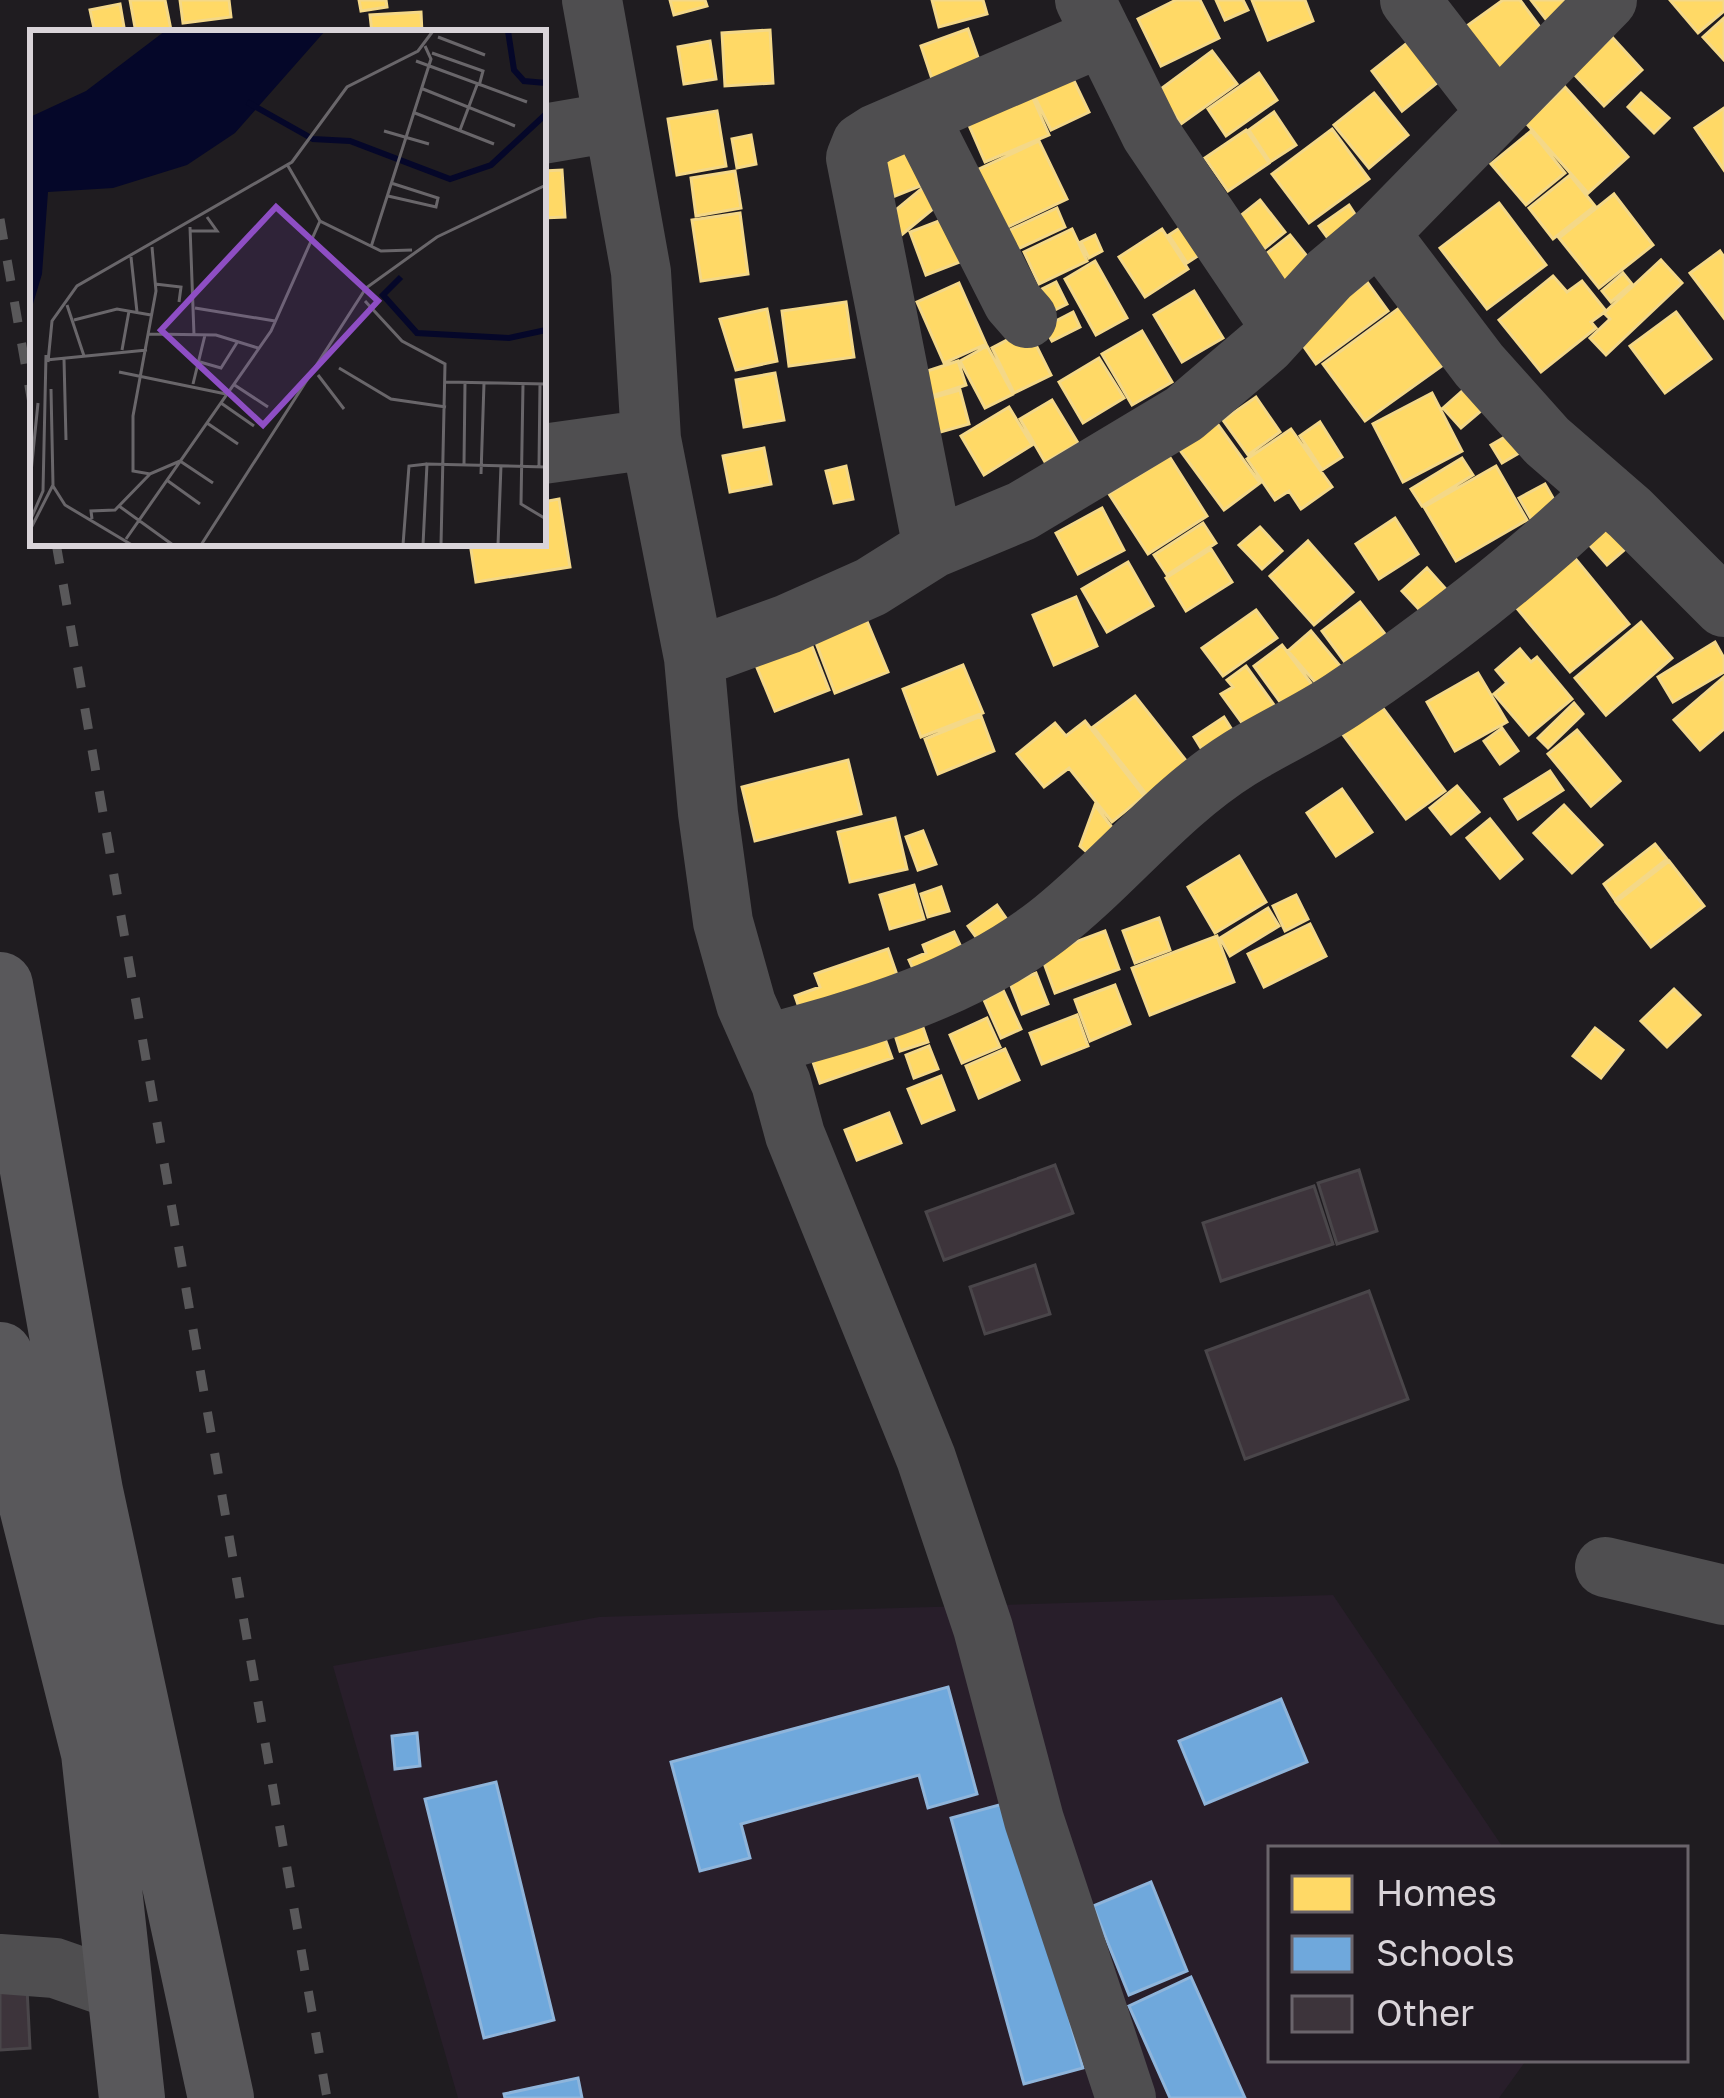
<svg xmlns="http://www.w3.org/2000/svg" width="1724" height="2098" font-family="'Golos Text',sans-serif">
  <rect width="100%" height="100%" fill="#1f1c20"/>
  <path fill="#281e2a" d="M1333 1595 1504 1849H1271V2059H1527L1499 2098H458L333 1666 599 1617Z"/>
  <path fill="#ffd966" stroke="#f4d888" stroke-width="3" d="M130 0H165L171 30 136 33Z
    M180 0H229L231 17 183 23Z
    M359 0H386L387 7 361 11Z
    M670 0H705L707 6 674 15Z
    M932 0H983L987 14 939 27Z
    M1176 0H1200L1219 38 1161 66 1138 19Z
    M1216 0H1243L1248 10 1225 20Z
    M1252 0H1305L1313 21 1268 40Z
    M1503 0H1520L1548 38 1491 80 1457 33Z
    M1531 0H1584L1551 26Z
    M1670 0H1724V11L1698 33Z
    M120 4 125 33H95L90 10Z
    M421 12 422 33H372L370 15Z
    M1724 18V60L1703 37Z
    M968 29 986 80 938 97 921 46Z
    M770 30 773 83 725 86 722 33Z
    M1417 35 1448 74 1402 111 1372 71Z
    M1612 37 1642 70 1604 106 1573 73Z
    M710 41 716 79 684 84 678 47Z
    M1212 51 1237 84 1181 124 1158 91Z
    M1064 60 1089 112 1051 130 1026 79Z
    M1259 73 1277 100 1226 136 1208 109Z
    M1025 80 1049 135 985 162 961 107Z
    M1565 87 1628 157 1588 193 1526 123Z
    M1374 93 1408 135 1369 168 1334 125Z
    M1641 93 1669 118 1654 133 1628 107Z
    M1724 108V170L1695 128Z
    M717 111 726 166 677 175 668 119Z
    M1274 112 1296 145 1270 162 1249 130Z
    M1332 129 1369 179 1309 223 1272 174Z
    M1246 130 1269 163 1228 191 1205 158Z
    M1531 131 1565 173 1526 205 1491 164Z
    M751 135 756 164 737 168 732 139Z
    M916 137 933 181 880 202 863 158Z
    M1039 141 1067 199 991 235 964 176Z
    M562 170 565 217 543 218V171Z
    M735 171 741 208 696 216 691 178Z
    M1570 175 1595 206 1553 239 1529 208Z
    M925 186 939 204 894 241 880 223Z
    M1614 194 1653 245 1599 288 1559 238Z
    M1260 200 1285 232 1249 261 1224 229Z
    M1499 203 1546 265 1487 309 1440 248Z
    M1349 205 1364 228 1335 248 1319 226Z
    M1057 208 1065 227 1007 254 999 235Z
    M740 213 748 274 701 281 692 220Z
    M957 214 973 257 926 275 910 232Z
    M1198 216 1216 244 1187 263 1169 235Z
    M1072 229 1087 261 1039 284 1024 252Z
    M1162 229 1188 269 1145 297 1119 257Z
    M1095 235 1102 251 1089 258 1081 242Z
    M1290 235 1314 265 1276 295 1252 265Z
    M1720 251 1724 257V318L1690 273Z
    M1661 260 1682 283 1606 355 1590 338 1610 319 1604 313Z
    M1095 261 1127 318 1096 335 1065 279Z
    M1623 273 1632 284 1611 302 1602 291Z
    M1553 276 1567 292 1582 281 1606 311 1591 322 1596 328 1541 372 1499 320Z
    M1056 282 1067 304 1038 318 1028 296Z
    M1367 282 1388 311 1316 364 1295 334Z
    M959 283 986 344 944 363 917 302Z
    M1194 291 1223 338 1182 362 1154 315Z
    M1410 300 1453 358 1365 421 1323 364Z
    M846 302 854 357 789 366 782 311Z
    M767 309 777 361 736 370 720 319Z
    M1073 312 1080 327 1052 341 1044 327Z
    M1676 312 1711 359 1665 393 1630 346Z
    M1028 329 1051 375 1014 393 992 348Z
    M1142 331 1172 382 1132 405 1102 354Z
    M987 346 1013 394 985 408 960 361Z
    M1099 358 1124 398 1083 423 1059 382Z
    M958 361 966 385 913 402 906 378Z
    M775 373 784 420 744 427 736 380Z
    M1477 378 1495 399 1461 428 1443 408Z
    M960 390 969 424 923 437 914 403Z
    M1432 393 1462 451 1403 482 1373 424Z
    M1256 397 1280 432 1248 455 1223 420Z
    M1052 400 1078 443 1045 462 1020 419Z
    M1009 407 1032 445 984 475 961 436Z
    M1211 415 1260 483 1224 510 1174 442Z
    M1320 422 1342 457 1322 470 1300 436Z
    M1291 429 1332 487 1301 509 1289 491 1275 500 1247 459Z
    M1515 431 1526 449 1502 463 1491 445Z
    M764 448 771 484 730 492 723 456Z
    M1169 456 1207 516 1148 554 1109 494Z
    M1462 458 1473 475 1422 506 1411 489Z
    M846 466 853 499 834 503 826 471Z
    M1496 466 1527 520 1456 561 1424 507Z
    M1545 484 1561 512 1535 526 1519 498Z
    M559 499 570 567 476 582 470 543H543V502Z
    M1609 505 1638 538 1607 565 1578 532Z
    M1102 508 1124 550 1078 574 1056 533Z
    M1395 518 1418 554 1379 579 1356 544Z
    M1203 523 1216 543 1167 575 1154 555Z
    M1260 527 1282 551 1262 569 1239 545Z
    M1308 541 1353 592 1314 625 1270 576Z
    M1211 549 1232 582 1186 611 1166 578Z
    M1574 557 1629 624 1570 672 1515 606Z
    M1128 562 1153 606 1107 632 1082 589Z
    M1427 568 1453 597 1428 619 1402 591Z
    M1076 597 1097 646 1054 665 1033 615Z
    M1360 602 1392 643 1352 672 1322 631Z
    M1256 610 1277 638 1223 676 1202 648Z
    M864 614 888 672 835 693 813 635Z
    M1641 622 1672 658 1606 715 1575 678Z
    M1311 631 1350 678 1327 696 1288 651Z
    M808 636 829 690 775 711 753 658Z
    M1715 642 1724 658V672L1673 702 1658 677Z
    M1282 645 1317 691 1288 713 1254 666Z
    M1520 649 1531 662 1537 657 1572 699 1529 735 1494 694 1507 683 1496 670Z
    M963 665 983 713 921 737 903 689Z
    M1246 666 1282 716 1245 727 1221 694 1233 687 1227 680Z
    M1478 673 1507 722 1455 751 1427 702Z
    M1724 677V729L1700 750 1674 720Z
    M1135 696 1199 777 1158 809 1093 727Z
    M1376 699 1445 791 1406 819 1338 728Z
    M1574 703 1583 714 1548 748 1538 738Z
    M981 716 994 751 938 774 925 739Z
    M1224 717 1244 749 1214 769 1194 737Z
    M1085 721 1144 796 1112 822 1069 768 1044 787 1017 754 1055 723 1066 736Z
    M1502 728 1518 751 1500 764 1484 741Z
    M1577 730 1620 781 1591 806 1548 754Z
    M848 760 861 814 755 841 742 787Z
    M1550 771 1563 790 1518 819 1505 799Z
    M1457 786 1479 812 1451 834 1430 808Z
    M1342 789 1372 832 1336 856 1307 813Z
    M1095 805 1117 834 1089 854 1080 846Z
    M1564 805 1602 845 1572 873 1534 833Z
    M895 818 907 869 850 882 838 832Z
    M1490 819 1522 859 1500 878 1467 838Z
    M923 831 936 864 918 870 906 837Z
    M1655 844 1667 859 1615 900 1604 884Z
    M1239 856 1266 902 1215 933 1188 887Z
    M1669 861 1704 906 1651 947 1616 902Z
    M914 885 924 919 890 929 880 895Z
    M941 887 949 911 928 917 921 894Z
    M1296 895 1308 919 1285 931 1273 906Z
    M997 905 1015 931 986 951 968 926Z
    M1268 908 1279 926 1230 956 1220 938Z
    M1159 918 1170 950 1135 963 1123 931Z
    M1310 924 1326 956 1264 987 1248 954Z
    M1105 931 1119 969 1055 993 1041 955Z
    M954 932 967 960 919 982 909 960 926 953 923 945Z
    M1217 936 1234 982 1150 1015 1132 968Z
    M888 949 903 992 805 1025 795 996 820 987 815 974Z
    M1036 973 1048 1004 1022 1014 1010 983Z
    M1115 985 1130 1024 1090 1041 1075 1000Z
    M1674 989 1700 1015 1667 1047 1641 1021Z
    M1003 990 1021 1029 1001 1038 984 1000Z
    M918 1013 928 1042 900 1051 891 1022Z
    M1077 1015 1088 1046 1042 1064 1030 1033Z
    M987 1018 1000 1047 962 1063 950 1035Z
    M879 1022 892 1058 820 1083 808 1047Z
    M1595 1028 1623 1050 1601 1078 1573 1056Z
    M929 1046 938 1069 914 1078 906 1055Z
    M1005 1049 1019 1080 979 1098 966 1066Z
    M941 1076 954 1110 922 1123 908 1089Z
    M889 1113 901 1143 857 1160 845 1130Z"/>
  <path fill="#6fa8dc" stroke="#8fb5db" stroke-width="3" d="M948 1687 977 1794 928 1808 919 1775 741 1824 750 1858 700 1871 671 1762Z
    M1281 1699 1307 1762 1205 1804 1179 1741Z
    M417 1733 420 1766 395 1769 392 1736Z
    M496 1782 554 2020 484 2038 425 1799Z
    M1010 1802 1083 2068 1024 2084 951 1818Z
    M1151 1882 1187 1971 1129 1995 1093 1906Z
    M1191 1977 1245 2098H1170L1129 2006Z
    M578 2078 582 2098H505L504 2094Z"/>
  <path fill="#3d343b" stroke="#4a464a" stroke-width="3" d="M1055 1165 1073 1213 944 1260 926 1212Z
    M1359 1170 1377 1231 1337 1244 1318 1183Z
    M1314 1186 1333 1244 1221 1281 1203 1223Z
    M1035 1265 1050 1314 985 1334 970 1287Z
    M1369 1291 1408 1399 1245 1459 1206 1351Z
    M27 1988 30 2048 0 2050V1990Z"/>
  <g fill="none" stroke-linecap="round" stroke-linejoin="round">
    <path stroke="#4f4e50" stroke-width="60" d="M592 0 641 272 651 439 694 658 708 813 723 922 746 1004 781 1083 795 1135 926 1458 983 1628 1034 1820 1126 2098
      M1085 0 1151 134 1281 327
      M1410 0 1496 111
      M919 117 1013 302 1027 318
      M543 134 613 122
      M1379 233 1479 365 1547 441 1630 513 1724 607
      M543 454 651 439
      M933 548 856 158 862 143 876 134 1103 36
      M694 658 788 624 871 587 933 548 1022 511 1184 414 1265 345 1329 275 1379 233 1607 0
      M764 1045C864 1018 964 990 1047 926 1114 874 1167 804 1239 759 1273 738 1309 722 1342 700 1429 643 1531 563 1605 491
      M1605 1567 1724 1595
      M0 1964 55 1968 118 1990"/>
    <path stroke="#59585b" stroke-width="66" d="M0 985 90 1491 221 2098
      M0 1355 13 1431 94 1753 132 2098"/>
    <path stroke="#59585a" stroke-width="9" stroke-dasharray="21 21" stroke-linecap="butt" d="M0 219 33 409
      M56 543 327 2098"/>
  </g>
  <g transform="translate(30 30)">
    <rect width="516" height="516" fill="#1f1c20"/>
    <path d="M135 1H295L205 103 157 135 83 158 18 162 12 244 0 284V87L56 61Z" fill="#050729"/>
    <path fill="none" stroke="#050729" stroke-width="6" d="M478 1 484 40 494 51 516 53M217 72 283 109 320 111 420 149 461 135 516 84M371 247 353 265 387 303 479 308 516 300"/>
    <path fill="none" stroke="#69666a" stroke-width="3" d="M408 7 455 25M402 23 453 41 449 56M386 31 497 72M393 59 485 96M385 83 464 114M430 100 447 55M354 101 399 114M258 136 290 191 351 221 382 220M358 166 406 177 408 168 361 153M160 197 164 305M161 201H187L177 187M122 217 126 261 103 386V441L120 444 150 431 183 453M341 217 401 29 395 16M101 227 107 282M125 254 151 257 149 272M335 271 372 311 415 334 411 515M37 275 54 326M165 278 245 291M44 290 87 279 121 285M119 304 186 305 228 318M92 320 99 281M34 329 36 410M16 330 117 320M18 332 22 291 47 256 262 132 317 57 388 21 403 1M170 332 191 338 208 311M309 338 361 369 416 377M89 342 196 364M288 345 314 379M416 352 516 354M163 354 175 305M203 354 238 377M493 354 491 474 516 489M191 373 224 396M177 393 208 414M434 434 435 352M509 436 510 354M451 444 454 353M138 451 170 474M0 452 8 373M23 456 35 475 102 515M89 476 143 515M62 489 61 481 85 480 120 444M0 491 13 461 16 325M0 500 23 455 21 359M96 509 241 301 290 191M171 515 336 258 407 207 516 155M373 515 379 436 397 434M393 515 397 434 516 437M468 515 471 435"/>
    <path fill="#8e4ec4" fill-opacity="0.15" stroke="#8e4ec4" stroke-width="6" d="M246 177 348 271 233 395 131 300Z"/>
    <rect width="516" height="516" fill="none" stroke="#d9d4d9" stroke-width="6"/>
  </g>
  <rect x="1268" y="1846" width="420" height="216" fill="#201a22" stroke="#6a646b" stroke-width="3"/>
  <rect x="1292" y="1876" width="60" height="36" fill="#ffd966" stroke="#6a646b" stroke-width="3"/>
  <text x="1376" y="1906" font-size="36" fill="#d9d4d9">Homes</text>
  <rect x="1292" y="1936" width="60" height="36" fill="#6fa8dc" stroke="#6a646b" stroke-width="3"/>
  <text x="1376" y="1966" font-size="36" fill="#d9d4d9">Schools</text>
  <rect x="1292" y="1996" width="60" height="36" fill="#3d343b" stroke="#6a646b" stroke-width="3"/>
  <text x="1376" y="2026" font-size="36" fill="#d9d4d9">Other</text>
</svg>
